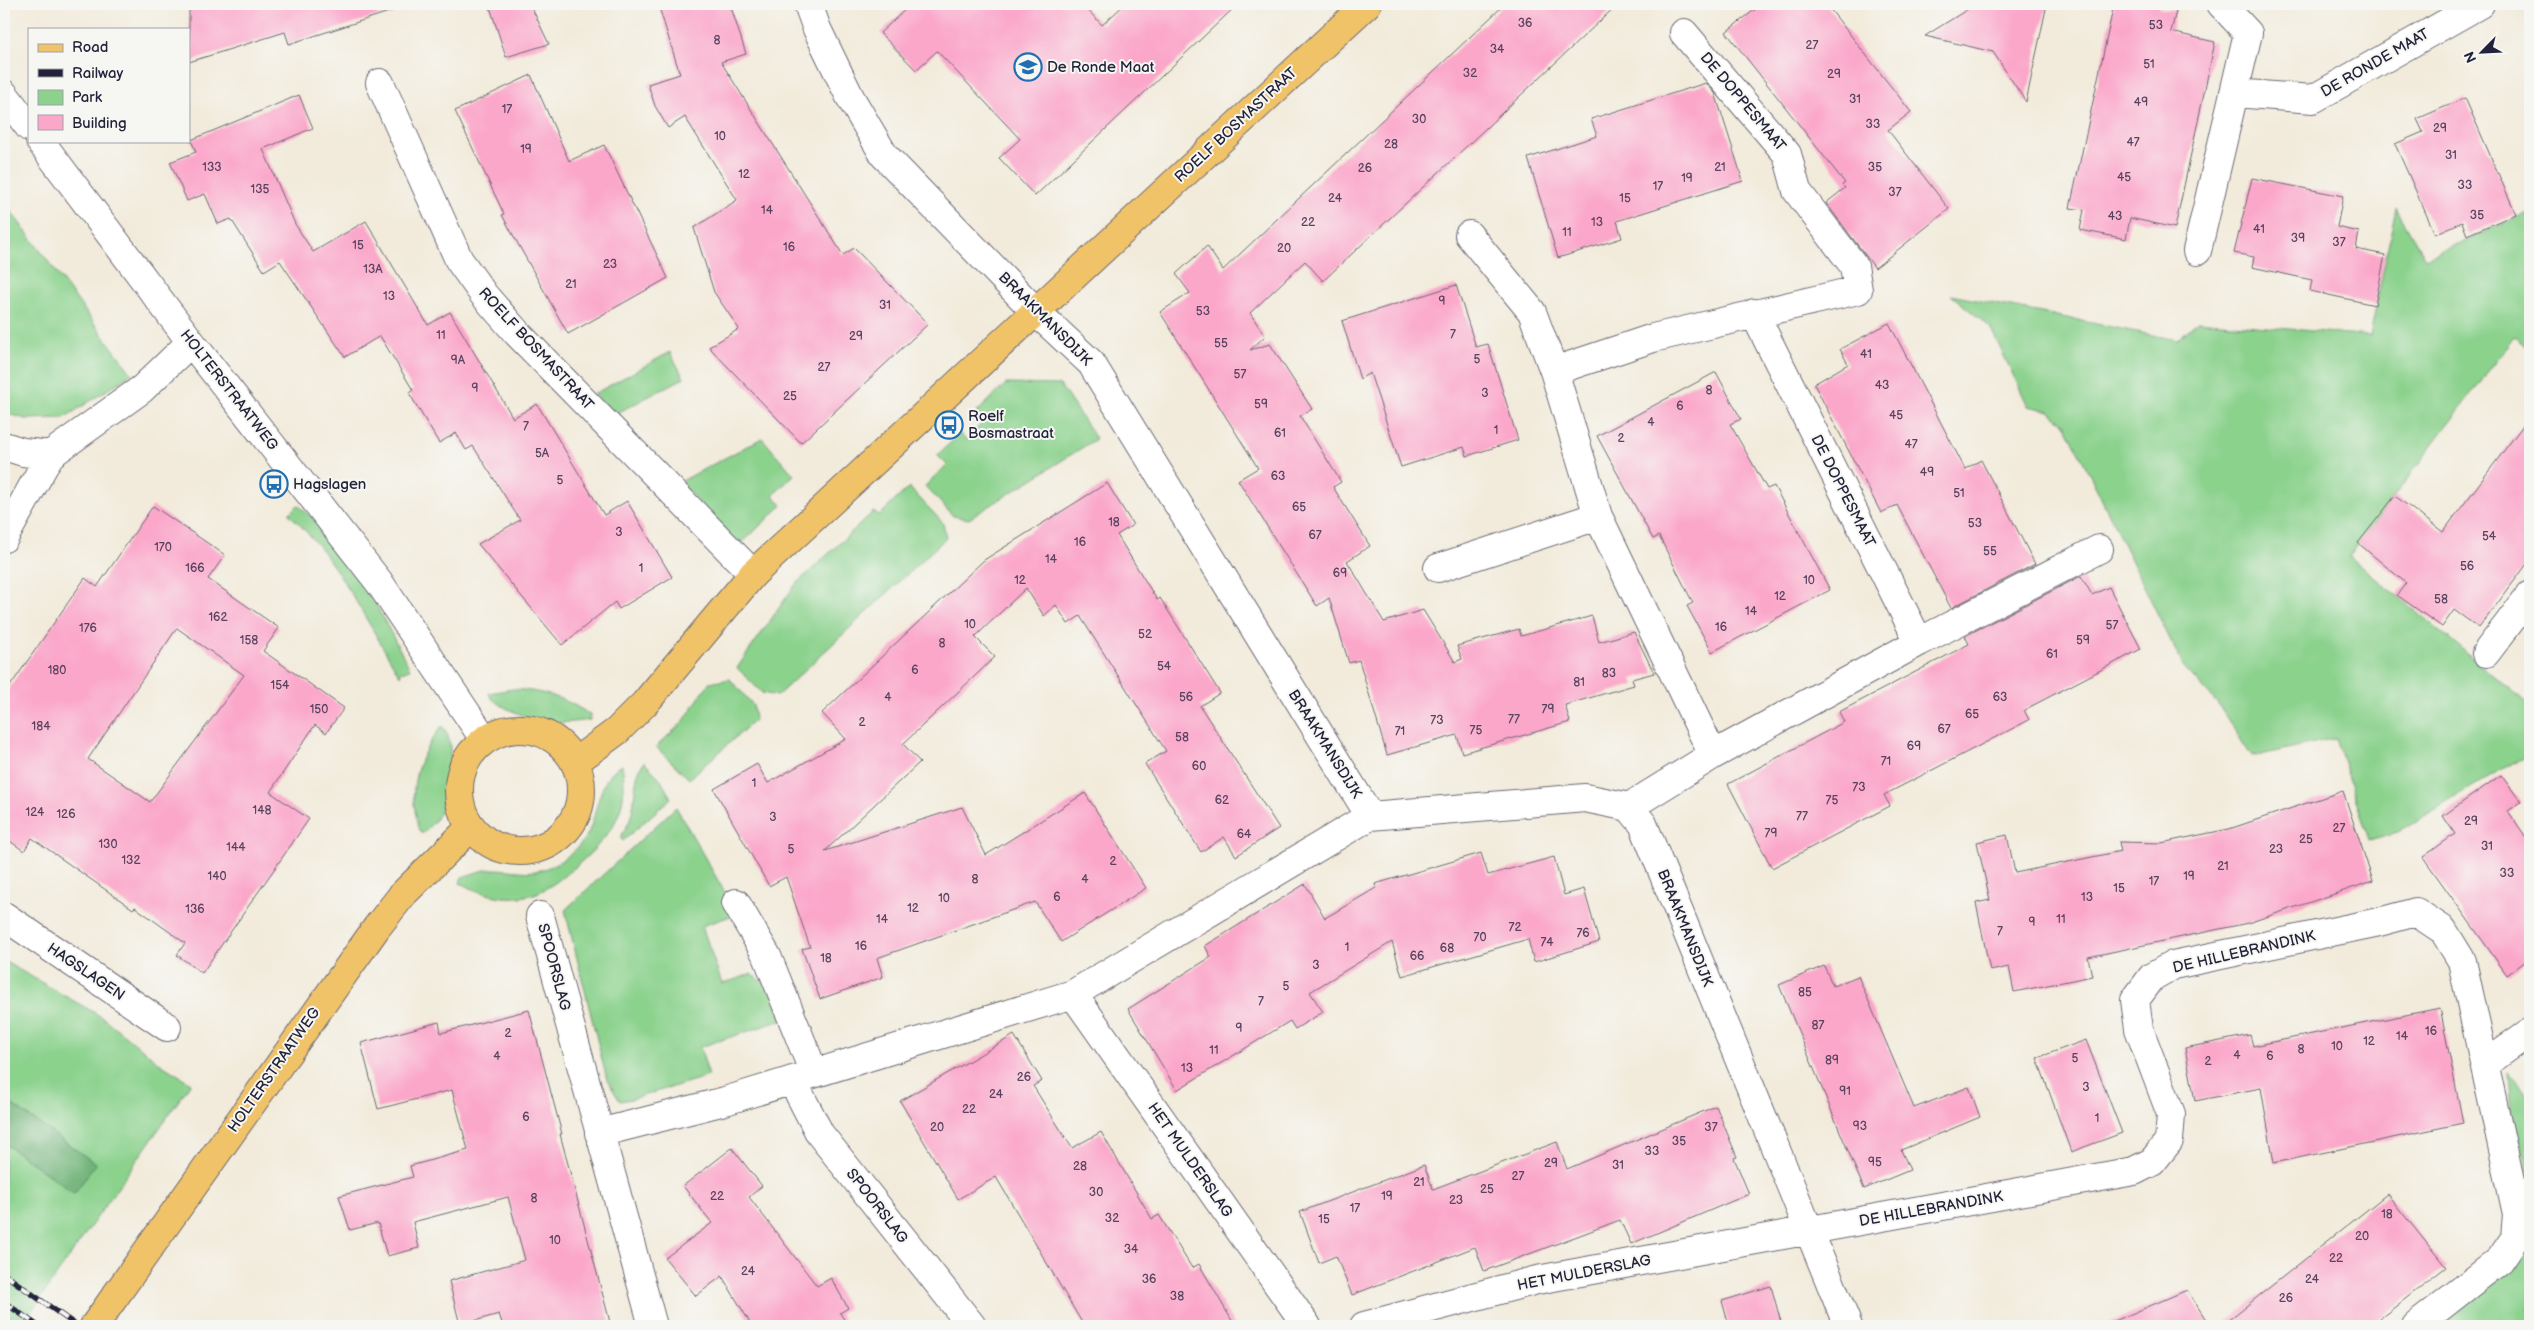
<svg xmlns="http://www.w3.org/2000/svg" width="2534" height="1330" font-family="'Balsamiq Sans',sans-serif">
  <rect width="100%" height="100%" fill="#f6f6f2"/>
  <filter id="ink" filterUnits="userSpaceOnUse"><feTurbulence type="fractalNoise" baseFrequency=".02" numOctaves="2"/><feDisplacementMap in="SourceGraphic" scale="10" xChannelSelector="R" yChannelSelector="G"/><feConvolveMatrix kernelMatrix="1 2 1 2 8 2 1 2 1" color-interpolation-filters="sRGB"/></filter>
  <filter id="wash" filterUnits="userSpaceOnUse"><feTurbulence type="fractalNoise" baseFrequency=".0096" numOctaves="4" result="noise"/><feDisplacementMap in="SourceGraphic" scale="20" xChannelSelector="R" yChannelSelector="G"/><feGaussianBlur stdDeviation="1.12" result="paint"/><feColorMatrix in="noise" values="0 0 0 0 0 0 0 0 0 0 0 0 0 0 0 0 0 1.4 0 .05"/><feComposite in="paint" operator="in"/></filter>
  <g filter="url(#wash)">
    <rect width="100%" height="100%" fill="#f2ebdb"/>
    <path fill="#8bd28d" stroke="#567a64" d="M4 202 132 374 64 418 26 419 4 413Z
      M2396 208 2425 258 2530 212V349L2514 337 2349 556 2530 705V755L2500 770 2398 832 2369 840 2336 738 2252 757 2217 703 2183 666 2065 424 2050 411 2028 406 1990 327 1951 295 2177 340 2198 321 2370 336Z
      M670 352 684 378 615 414 594 394Z
      M1006 384 1060 385 1096 439 969 519 953 516 925 486 947 465 937 455 960 434 966 440 984 421 976 413Z
      M762 438 794 475 773 495 782 505 739 546 680 482Z
      M909 487 943 523 946 538 777 696 762 693 737 668 795 585 873 512 880 515Z
      M298 505 320 525 362 578 410 669 401 672 400 676C366 621 337 559 289 514Z
      M730 679 753 705 755 720 689 779 656 747 683 722 709 683Z
      M513 689C543 691 566 698 590 715V720C555 725 538 724 506 708 499 704 491 700 489 693Z
      M442 726 447 733 450 744V763L444 780 442 808 434 822 422 834C417 829 417 823 416 816 408 782 421 752 442 726Z
      M644 762 659 777 671 798 623 841 620 838C624 831 629 824 631 816 637 798 632 777 644 762Z
      M622 765C626 784 624 807 614 824 601 847 558 886 534 894 508 902 483 895 460 883L462 877C472 874 481 870 492 869 519 869 532 878 559 862 569 856 581 846 587 835 598 815 598 775 622 765Z
      M676 807 728 898 731 916 702 926 722 984 751 974 770 986 782 1020 700 1047 709 1076 632 1099 620 1101 607 1080 565 910Z
      M4 961 102 1017 162 1065 191 1083 21 1326H4V1143L74 1193 96 1164 4 1099Z
      M2508 1073 2530 1097V1181L2511 1111Z
      M2530 1244V1326H2440L2519 1263Z"/>
    <path fill="#70b478" stroke="#496b5a" d="M4 1099 96 1164 74 1193 4 1143Z"/>
    <g id="blocks">
      <path fill="#fba7ca" fill-rule="evenodd" d="M189 4H391L392 11 289 44 285 32 189 62Z
        M489 4H530L549 44 506 57Z
        M658 4H730L746 54 721 62 843 255 854 248 928 324 801 443 709 347 739 329 714 292 694 228 737 200 685 117 668 128 655 106 648 84 680 74Z
        M911 4H1082L1102 25 1125 4H1238L1035 196 999 158 1020 139 937 51 916 70 880 33Z
        M1505 4H1618L1323 281 1305 261 1250 313 1265 336 1250 350 1270 344 1312 409 1300 416 1341 482 1333 487 1370 546 1347 561 1384 622 1423 610 1455 662 1462 659 1457 646 1519 629 1521 636 1592 616 1599 642 1634 632 1654 673 1632 679 1634 685 1565 705 1570 722 1462 753 1457 735 1387 755 1359 660 1349 663 1329 598 1317 606 1238 480 1258 468 1160 312 1190 293 1176 274 1207 246 1223 270Z
        M1762 4H1826L1911 112 1888 130 1949 209 1875 268 1826 203 1845 188 1842 185 1845 183 1726 32Z
        M1976 4H2047L2026 102 1993 52 1925 36Z
        M2114 4H2160L2159 8 2176 11 2171 32 2215 42 2175 228 2130 218 2126 239 2080 230 2084 210 2070 208Z
        M531 75 569 161 604 145 668 278 568 334 502 215 504 214 455 111Z
        M1706 83 1715 93 1743 181 1617 221 1622 238 1558 258 1528 158 1597 136 1591 119Z
        M299 95 313 128 263 149 295 224 313 252 366 221 428 325 450 312 513 418 537 404 604 515 627 501 672 577 619 609 615 602 562 645 478 544 520 520 473 446 466 450 456 433 439 443 409 393 413 390 380 336 345 357 280 261 264 271 231 219 218 224 205 194 187 201 170 162 196 152 191 140Z
        M2465 98 2516 214 2467 235 2462 222 2435 234 2395 144 2423 132 2417 119Z
        M2252 178 2343 196 2337 227 2359 232 2356 249 2385 255 2375 305 2310 291 2312 280 2252 267 2254 257 2234 253Z
        M1456 285 1476 347 1488 344 1518 440 1467 456 1464 447 1401 467 1370 373 1360 379 1342 321Z
        M1889 323 1965 469 1981 460 2035 564 1951 608 1897 505 1881 513 1814 384 1848 364 1840 349Z
        M1716 372 1741 419 1730 424 1767 489 1774 486 1830 590 1712 652 1687 606 1693 603 1659 536 1653 539 1597 436Z
        M2530 416V560L2479 628 2454 610 2442 627 2397 595 2406 583 2358 543 2395 496 2443 532Z
        M1107 483 1133 525 1117 535 1157 600 1160 598 1220 693 1200 706 1279 828 1236 856 1224 837 1201 852 1145 764 1166 751 1080 616 1068 624 1056 605 1044 616 1026 588 975 637 995 657 903 744 920 762 825 851 962 807 986 855 1085 793 1146 888 1061 942 1035 902 877 958 883 977 820 999 802 949 810 947 786 877 769 886 714 789 757 764 768 783 846 739 822 713 984 560Z
        M153 506 225 555 208 579 279 628 263 651 344 708 326 733 315 725 270 792 309 819 202 973 177 955 185 943 135 907 133 909 32 838 24 851 4 837V695L85 578 97 587ZM177 628 244 675 150 802 88 759Z
        M2081 576 2092 595 2109 587 2141 649 2024 710 2029 720 1884 795 1890 806 1772 868 1728 784 1844 722 1839 712 1969 644 1965 636Z
        M2501 775 2521 802 2508 811 2530 843V958L2507 975 2423 857 2455 834 2443 816Z
        M2343 791 2373 881 2248 923 2088 957 2092 976 2014 992 2009 967 1990 971 1976 903 1990 900 1977 842 2007 835 2015 873 2121 851 2119 842 2161 843 2229 829Z
        M1481 853 1488 875 1554 857 1564 895 1584 889 1599 942 1534 962 1528 939 1402 976 1392 942 1310 992 1323 1012 1295 1029 1290 1021 1177 1090 1128 1009 1211 957 1205 946 1305 884 1325 918 1376 888 1375 884Z
        M1824 966 1833 986 1858 976 1914 1108 1969 1087 1980 1117 1901 1150 1910 1170 1864 1189 1779 985Z
        M2440 1008 2463 1123 2274 1163 2261 1088 2195 1101 2185 1048 2250 1035 2253 1046Z
        M529 1010 562 1134H560L611 1326H503L499 1314 460 1325 449 1281 525 1260 508 1197 413 1222 419 1248 387 1256 378 1223 350 1230 339 1196 413 1177 410 1166 468 1150 452 1090 378 1109 361 1043 439 1022 441 1033Z
        M1014 1035 1042 1081 1033 1086 1072 1148 1101 1132 1152 1219 1159 1215 1192 1268 1199 1264 1235 1326H1084L996 1177 958 1199 900 1101Z
        M2086 1040 2122 1133 2071 1152 2037 1058Z
        M1716 1106 1737 1157 1734 1158 1749 1194 1631 1244 1620 1220 1484 1271 1475 1247 1352 1295 1336 1256 1319 1263 1300 1212 1424 1165 1433 1189 1557 1142 1567 1169Z
        M732 1148 762 1186 749 1197 817 1286 831 1278 848 1308 840 1313 848 1326H752L722 1276 696 1296 665 1258 712 1223 683 1186Z
        M2387 1194 2446 1267 2395 1307 2370 1326H2221Z
        M1771 1286 1782 1326H1729L1722 1301Z
        M2187 1290 2210 1326H2103Z"/>
    </g>
  </g>
  <g filter="url(#ink)">
    <use href="#blocks" fill-opacity="0" stroke="#6b6873" stroke-width="1"/>
    <g fill="none" stroke-linecap="round" stroke-linejoin="round">
      <g stroke="#6b6873" stroke-width="30">
        <path id="minor" d="M808 4 817 29 850 97 884 155 1035 311 1091 363 1370 816 1585 798 1629 807 1643 824 1848 1326
          M2221 4 2248 33 2234 93 2313 99 2480 4
          M380 83 459 260 484 295 517 333 753 574
          M4 94 29 127
          M40 141 191 342 379 582 484 739
          M1469 235 1532 312 1554 371 1598 516 1713 755
          M2197 251 2234 93
          M1554 371 1653 338 1858 290 1854 266 1797 191 1787 154 1684 33
          M4 446 23 452 50 455
          M4 538 50 455 142 389 191 342
          M1438 568 1598 516
          M1919 642 2099 549
          M2486 653 2530 595
          M1629 807 1713 755 1919 642 1754 313
          M736 903 767 956 814 1073
          M4 916 167 1027
          M540 916 653 1326
          M1073 994 1307 1326
          M2486 1063 2530 1032
          M792 1080 820 1134 972 1326
          M599 1133 725 1101 1073 994 1370 816
          M1364 1326 1537 1280 2134 1171 2152 1162 2169 1141 2171 1114 2139 1029 2135 1000 2152 977 2173 965 2379 922 2416 912 2443 930 2462 961 2517 1214 2515 1238 2500 1260 2416 1326"/>
      </g>
      <g stroke="#6b6873" stroke-width="30">
        <path id="major" d="M459 790a61 61 0 1 1 122 0a61 61 0 1 1-122 0Z
          M575 762 617 731 645 703 753 574 1367 4
          M94 1326 377 927 403 894 471 827"/>
      </g>
      <use href="#minor" stroke="#fff" stroke-width="28"/>
      <use href="#major" stroke="#f1c369" stroke-width="28"/>
      <g stroke="#22223b" stroke-width="5.5">
        <path id="rail" d="M4 1274 77 1326
          M4 1302 38 1326"/>
      </g>
      <use href="#rail" stroke="#f6f6f2" stroke-width="4" stroke-dasharray="11" stroke-linecap="butt"/>
    </g>
  </g>
  <defs>
    <g id="school-ring" transform="scale(1.4375)"><circle r="9.5" fill="#f6f6f2" stroke="#1f6fb2" stroke-width="1.5"/><path d="M0-5L7-2L0 1L-7-2ZM-4 1L0 2.5L4 1V4Q0 6-4 4Z" fill="#1f6fb2"/></g>
    <g id="bus-ring" transform="scale(1.4375)"><circle r="9.5" fill="#f6f6f2" stroke="#1f6fb2" stroke-width="1.5"/><path d="M-5-6H5V4H4V6H2V4H-2V6H-4V4H-5ZM-3.5-4V0h7V-4ZM-3.5 1.2v1.5H-2V1.2ZM2 1.2v1.5H3.5V1.2Z" fill="#1f6fb2"/></g>
  </defs>
  <g fill-rule="evenodd">
    <use href="#school-ring" x="1028" y="67"/>
    <use href="#bus-ring" x="949" y="425"/>
    <use href="#bus-ring" x="274" y="484"/>
  </g>
  <g text-anchor="middle" dominant-baseline="central" stroke-width="4" stroke-linejoin="round" paint-order="stroke">
    <g font-size="12" fill="#58435f">
      <text x="1525" y="23">36</text>
      <text x="2156" y="25">53</text>
      <text x="717" y="40">8</text>
      <text x="1812" y="45">27</text>
      <text x="1497" y="49">34</text>
      <text x="2149" y="64">51</text>
      <text x="1470" y="73">32</text>
      <text x="1834" y="74">29</text>
      <text x="1855" y="99">31</text>
      <text x="2141" y="102">49</text>
      <text x="507" y="109">17</text>
      <text x="1419" y="119">30</text>
      <text x="1873" y="124">33</text>
      <text x="2440" y="128">29</text>
      <text x="720" y="136">10</text>
      <text x="2133" y="142">47</text>
      <text x="1391" y="144">28</text>
      <text x="526" y="149">19</text>
      <text x="2451" y="155">31</text>
      <text x="212" y="167">133</text>
      <text x="1720" y="167">21</text>
      <text x="1875" y="167">35</text>
      <text x="1365" y="168">26</text>
      <text x="744" y="174">12</text>
      <text x="2124" y="177">45</text>
      <text x="1687" y="178">19</text>
      <text x="2465" y="185">33</text>
      <text x="1658" y="186">17</text>
      <text x="260" y="189">135</text>
      <text x="1895" y="192">37</text>
      <text x="1335" y="198">24</text>
      <text x="1625" y="198">15</text>
      <text x="767" y="210">14</text>
      <text x="2477" y="215">35</text>
      <text x="2115" y="216">43</text>
      <text x="1308" y="222">22</text>
      <text x="1597" y="222">13</text>
      <text x="2259" y="229">41</text>
      <text x="1567" y="232">11</text>
      <text x="2298" y="238">39</text>
      <text x="2339" y="242">37</text>
      <text x="358" y="245">15</text>
      <text x="789" y="247">16</text>
      <text x="1284" y="248">20</text>
      <text x="610" y="264">23</text>
      <text x="373" y="269">13A</text>
      <text x="571" y="284">21</text>
      <text x="389" y="296">13</text>
      <text x="1442" y="301">9</text>
      <text x="885" y="305">31</text>
      <text x="1203" y="311">53</text>
      <text x="1453" y="334">7</text>
      <text x="441" y="335">11</text>
      <text x="856" y="336">29</text>
      <text x="1221" y="343">55</text>
      <text x="1866" y="354">41</text>
      <text x="1477" y="359">5</text>
      <text x="458" y="360">9A</text>
      <text x="824" y="367">27</text>
      <text x="1240" y="374">57</text>
      <text x="1882" y="385">43</text>
      <text x="475" y="388">9</text>
      <text x="1709" y="390">8</text>
      <text x="1485" y="393">3</text>
      <text x="790" y="396">25</text>
      <text x="1261" y="404">59</text>
      <text x="1680" y="406">6</text>
      <text x="1896" y="415">45</text>
      <text x="1651" y="422">4</text>
      <text x="526" y="426">7</text>
      <text x="1496" y="430">1</text>
      <text x="1280" y="433">61</text>
      <text x="1621" y="438">2</text>
      <text x="1911" y="444">47</text>
      <text x="542" y="453">5A</text>
      <text x="1927" y="472">49</text>
      <text x="1278" y="476">63</text>
      <text x="560" y="480">5</text>
      <text x="1959" y="493">51</text>
      <text x="1299" y="507">65</text>
      <text x="1114" y="522">18</text>
      <text x="1975" y="523">53</text>
      <text x="619" y="532">3</text>
      <text x="1315" y="535">67</text>
      <text x="2489" y="536">54</text>
      <text x="1080" y="542">16</text>
      <text x="163" y="547">170</text>
      <text x="1990" y="551">55</text>
      <text x="1051" y="559">14</text>
      <text x="2467" y="566">56</text>
      <text x="195" y="568">166</text>
      <text x="641" y="568">1</text>
      <text x="1340" y="573">69</text>
      <text x="1020" y="580">12</text>
      <text x="1809" y="580">10</text>
      <text x="1780" y="596">12</text>
      <text x="2441" y="599">58</text>
      <text x="1751" y="611">14</text>
      <text x="218" y="617">162</text>
      <text x="970" y="624">10</text>
      <text x="2112" y="625">57</text>
      <text x="1721" y="627">16</text>
      <text x="88" y="628">176</text>
      <text x="1145" y="634">52</text>
      <text x="249" y="640">158</text>
      <text x="2083" y="640">59</text>
      <text x="942" y="643">8</text>
      <text x="2052" y="654">61</text>
      <text x="1164" y="666">54</text>
      <text x="57" y="670">180</text>
      <text x="915" y="670">6</text>
      <text x="1609" y="673">83</text>
      <text x="1579" y="682">81</text>
      <text x="280" y="685">154</text>
      <text x="888" y="697">4</text>
      <text x="1186" y="697">56</text>
      <text x="2000" y="697">63</text>
      <text x="319" y="709">150</text>
      <text x="1548" y="709">79</text>
      <text x="1972" y="714">65</text>
      <text x="1514" y="719">77</text>
      <text x="1437" y="720">73</text>
      <text x="862" y="722">2</text>
      <text x="41" y="726">184</text>
      <text x="1944" y="729">67</text>
      <text x="1476" y="730">75</text>
      <text x="1400" y="731">71</text>
      <text x="1182" y="737">58</text>
      <text x="1914" y="746">69</text>
      <text x="1886" y="761">71</text>
      <text x="1199" y="766">60</text>
      <text x="754" y="783">1</text>
      <text x="1859" y="787">73</text>
      <text x="1222" y="800">62</text>
      <text x="1832" y="800">75</text>
      <text x="262" y="810">148</text>
      <text x="35" y="812">124</text>
      <text x="66" y="814">126</text>
      <text x="1802" y="816">77</text>
      <text x="773" y="817">3</text>
      <text x="2471" y="821">29</text>
      <text x="2339" y="828">27</text>
      <text x="1771" y="833">79</text>
      <text x="1244" y="834">64</text>
      <text x="2306" y="839">25</text>
      <text x="108" y="844">130</text>
      <text x="2487" y="846">31</text>
      <text x="236" y="847">144</text>
      <text x="791" y="849">5</text>
      <text x="2276" y="849">23</text>
      <text x="131" y="860">132</text>
      <text x="1113" y="861">2</text>
      <text x="2223" y="866">21</text>
      <text x="2507" y="873">33</text>
      <text x="217" y="876">140</text>
      <text x="2189" y="876">19</text>
      <text x="975" y="879">8</text>
      <text x="1085" y="879">4</text>
      <text x="2154" y="881">17</text>
      <text x="2119" y="888">15</text>
      <text x="1057" y="897">6</text>
      <text x="2087" y="897">13</text>
      <text x="944" y="898">10</text>
      <text x="913" y="908">12</text>
      <text x="195" y="909">136</text>
      <text x="882" y="919">14</text>
      <text x="2061" y="919">11</text>
      <text x="2032" y="922">9</text>
      <text x="1515" y="927">72</text>
      <text x="2000" y="931">7</text>
      <text x="1583" y="933">76</text>
      <text x="1480" y="937">70</text>
      <text x="1547" y="942">74</text>
      <text x="861" y="946">16</text>
      <text x="1347" y="947">1</text>
      <text x="1447" y="948">68</text>
      <text x="1417" y="956">66</text>
      <text x="826" y="958">18</text>
      <text x="1316" y="965">3</text>
      <text x="1286" y="986">5</text>
      <text x="1805" y="992">85</text>
      <text x="1261" y="1001">7</text>
      <text x="1818" y="1025">87</text>
      <text x="1239" y="1028">9</text>
      <text x="2431" y="1031">16</text>
      <text x="508" y="1033">2</text>
      <text x="2402" y="1036">14</text>
      <text x="2369" y="1041">12</text>
      <text x="2337" y="1046">10</text>
      <text x="2301" y="1049">8</text>
      <text x="1214" y="1050">11</text>
      <text x="2237" y="1055">4</text>
      <text x="497" y="1056">4</text>
      <text x="2270" y="1056">6</text>
      <text x="2075" y="1058">5</text>
      <text x="1832" y="1060">89</text>
      <text x="2208" y="1061">2</text>
      <text x="1187" y="1068">13</text>
      <text x="1024" y="1077">26</text>
      <text x="2086" y="1087">3</text>
      <text x="1845" y="1091">91</text>
      <text x="996" y="1094">24</text>
      <text x="969" y="1109">22</text>
      <text x="526" y="1117">6</text>
      <text x="2097" y="1118">1</text>
      <text x="1860" y="1126">93</text>
      <text x="937" y="1127">20</text>
      <text x="1711" y="1127">37</text>
      <text x="1679" y="1141">35</text>
      <text x="1652" y="1151">33</text>
      <text x="1875" y="1162">95</text>
      <text x="1551" y="1163">29</text>
      <text x="1618" y="1165">31</text>
      <text x="1080" y="1166">28</text>
      <text x="1518" y="1176">27</text>
      <text x="1419" y="1182">21</text>
      <text x="1487" y="1189">25</text>
      <text x="1096" y="1192">30</text>
      <text x="717" y="1196">22</text>
      <text x="1387" y="1196">19</text>
      <text x="534" y="1198">8</text>
      <text x="1456" y="1200">23</text>
      <text x="1355" y="1208">17</text>
      <text x="2387" y="1214">18</text>
      <text x="1112" y="1218">32</text>
      <text x="1324" y="1219">15</text>
      <text x="2362" y="1236">20</text>
      <text x="555" y="1240">10</text>
      <text x="1131" y="1249">34</text>
      <text x="2336" y="1258">22</text>
      <text x="748" y="1271">24</text>
      <text x="1149" y="1279">36</text>
      <text x="2312" y="1279">24</text>
      <text x="1177" y="1296">38</text>
      <text x="2286" y="1298">26</text>
    </g>
    <g font-size="15" fill="#22223b" stroke="#f6f6f2">
      <text transform="translate(2375 63) rotate(-30)">DE RONDE MAAT</text>
      <text transform="translate(1743 102) rotate(50)">DE DOPPESMAAT</text>
      <text transform="translate(1236 125) rotate(-43)">ROELF BOSMASTRAAT</text>
      <text transform="translate(1045 319) rotate(45)">BRAAKMANSDIJK</text>
      <text transform="translate(536 349) rotate(47)">ROELF BOSMASTRAAT</text>
      <text transform="translate(229 390) rotate(52)">HOLTERSTRAATWEG</text>
      <text transform="translate(1843 491) rotate(63)">DE DOPPESMAAT</text>
      <text transform="translate(1325 744) rotate(58)">BRAAKMANSDIJK</text>
      <text transform="translate(1685 928) rotate(68)">BRAAKMANSDIJK</text>
      <text transform="translate(2244 952) rotate(-13)">DE HILLEBRANDINK</text>
      <text transform="translate(554 967) rotate(75)">SPOORSLAG</text>
      <text transform="translate(86 972) rotate(34)">HAGSLAGEN</text>
      <text transform="translate(274 1070) rotate(-55)">HOLTERSTRAATWEG</text>
      <text transform="translate(1190 1160) rotate(55)">HET MULDERSLAG</text>
      <text transform="translate(877 1206) rotate(52)">SPOORSLAG</text>
      <text transform="translate(1931 1209) rotate(-10)">DE HILLEBRANDINK</text>
      <text transform="translate(1584 1273) rotate(-11)">HET MULDERSLAG</text>
    </g>
    <g font-size="15" fill="#22223b" stroke="#f6f6f2" text-anchor="start">
      <text x="1047" y="67">De Ronde Maat</text>
      <text x="968" y="416">Roelf<tspan x="968" dy="17">Bosmastraat</tspan></text>
      <text x="293" y="484">Hagslagen</text>
    </g>
  </g>
  <rect width="2534" height="1330" fill="none" stroke="#f6f6f2" stroke-width="20"/>
  <rect x="28" y="28" width="162" height="115" fill="#f6f6f2" stroke="#a1a1a9"/>
  <rect x="38" y="44" width="25" height="8" fill="#f1c369" stroke="#a1a1a9"/>
  <text x="72" y="52" font-size="15" fill="#22223b">Road</text>
  <rect x="38" y="69" width="25" height="8" fill="#22223b" stroke="#a1a1a9"/>
  <text x="72" y="78" font-size="15" fill="#22223b">Railway</text>
  <rect x="38" y="90" width="25" height="15" fill="#8bd28d" stroke="#a1a1a9"/>
  <text x="72" y="102" font-size="15" fill="#22223b">Park</text>
  <rect x="38" y="115" width="25" height="15" fill="#fba7ca" stroke="#a1a1a9"/>
  <text x="72" y="128" font-size="15" fill="#22223b">Building</text>
  <g transform="translate(2482 52) rotate(246)" stroke="#f6f6f2" stroke-width="4" paint-order="stroke">
  <path d="M0-4L9 19L0 12L-9 19Z" fill="#22223b"/>
  <text y="-8" font-size="14" font-weight="bold" text-anchor="middle" fill="#22223b">N</text>
  </g>
</svg>
